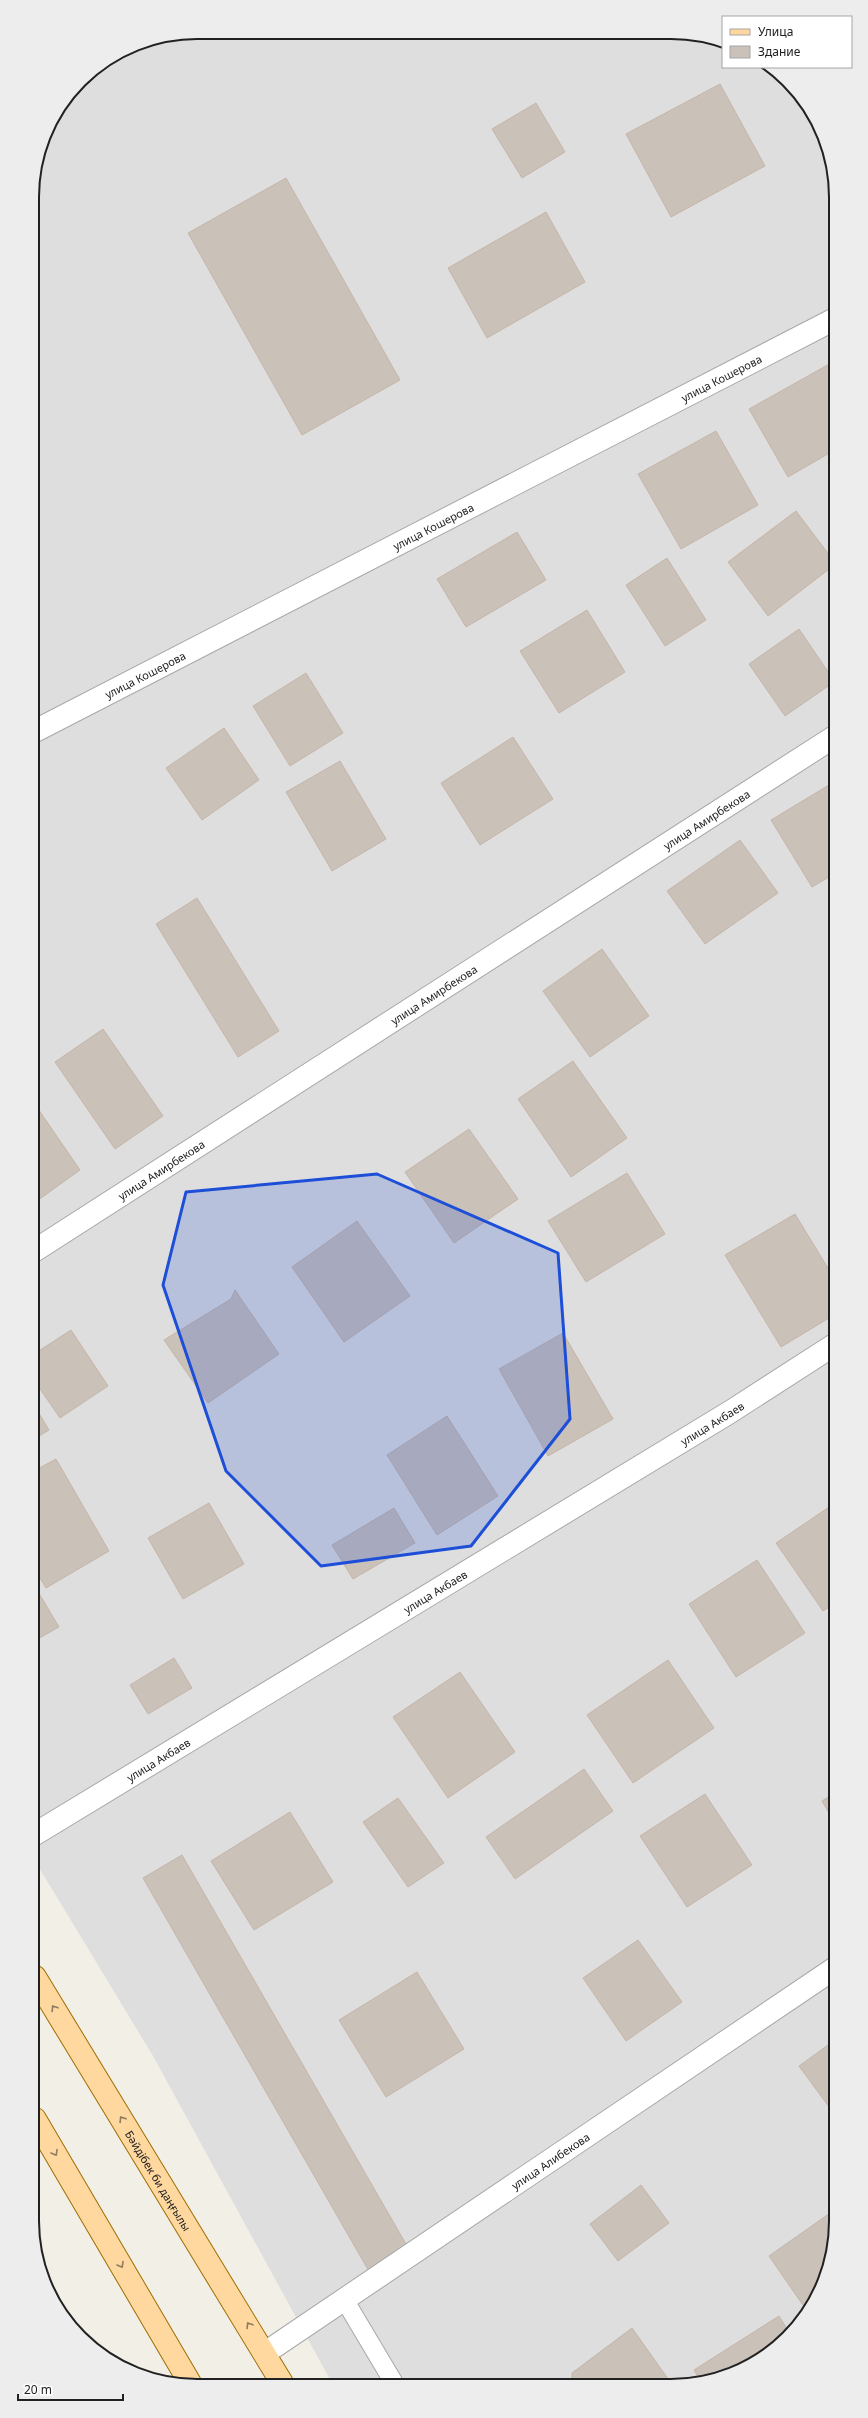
<svg xmlns="http://www.w3.org/2000/svg" width="868" height="2418" font-family="'Noto Sans',sans-serif">
  <rect width="100%" height="100%" fill="#f2efe7"/>
  <path fill="#dfdede" d="M197 32 703 35 723 43V67H770L788 80 819 124 833 165 836 2232 824 2284 795 2330 754 2364 703 2383H332L153 2056 35 1861 32 186 49 124 88 73 134 44Z"/>
  <path fill="#cac1b9" stroke="#c5b5a8" d="M720 84 765 166 671 217 626 134Z
    M536 103 565 152 522 178 492 129Z
    M286 178 400 380 302 435 188 233Z
    M546 212 585 282 487 338 448 268Z
    M833 362V451L788 477 749 409Z
    M716 431 758 505 681 549 638 474Z
    M796 511 833 560V566L768 616 728 562Z
    M517 532 546 580 466 627 437 579Z
    M667 558 706 620 665 646 626 585Z
    M587 610 625 672 559 713 520 651Z
    M799 629 833 679 834 682 785 716 749 664Z
    M306 673 343 733 290 766 253 706Z
    M224 728 259 780 202 820 166 768Z
    M513 737 553 799 480 845 441 783Z
    M340 761 386 839 332 871 286 792Z
    M834 782V874L812 887 771 820Z
    M740 840 778 893 705 944 667 891Z
    M197 898 279 1031 238 1057 156 924Z
    M602 949 649 1016 590 1057 543 991Z
    M103 1029 163 1116 115 1149 55 1062Z
    M573 1061 627 1138 571 1177 518 1099Z
    M34 1103 80 1170 34 1203Z
    M469 1129 518 1199 454 1243 405 1172Z
    M627 1173 665 1234 586 1282 548 1221Z
    M795 1214 834 1278V1315L781 1347 725 1255Z
    M357 1221 410 1296 344 1342 292 1267Z
    M235 1290 279 1354 208 1403 164 1340 231 1299Z
    M71 1330 108 1386 60 1418 34 1380V1354Z
    M563 1333 613 1419 548 1456 499 1369Z
    M34 1405 49 1430 34 1439Z
    M447 1416 498 1496 437 1535 387 1455Z
    M56 1459 109 1551 46 1588 34 1568V1471Z
    M209 1503 244 1564 183 1599 148 1538Z
    M835 1503V1603L823 1611 776 1543Z
    M394 1508 415 1543 353 1579 332 1545Z
    M757 1560 805 1633 736 1677 689 1604Z
    M34 1585 59 1627 34 1641Z
    M174 1658 192 1688 148 1714 130 1685Z
    M668 1660 714 1728 633 1783 587 1715Z
    M460 1672 515 1752 448 1798 393 1717Z
    M584 1769 613 1811 515 1879 486 1837Z
    M835 1793V1823L822 1801Z
    M705 1794 752 1865 687 1907 640 1836Z
    M398 1798 444 1863 408 1887 363 1822Z
    M290 1812 333 1882 254 1930 211 1861Z
    M182 1855 410 2251 370 2273 143 1878Z
    M638 1940 682 2002 626 2041 583 1978Z
    M417 1972 464 2049 386 2097 339 2020Z
    M835 2040V2115L799 2066Z
    M641 2185 669 2223 618 2261 590 2224Z
    M833 2211 836 2214V2232L824 2284 807 2311 769 2256Z
    M779 2316 790 2334 754 2364 702 2383 694 2370Z
    M632 2328 671 2383H572V2373Z"/>
  <g fill="none" stroke-linecap="round" stroke-linejoin="round">
    <g stroke="#a8a8a8" stroke-width="20">
      <path id="service" d="M344 2299 394 2383"/>
    </g>
    <g stroke="#a8a8a8" stroke-width="24">
      <g id="minor">
        <path id="s1" d="M33 732 833 320"/>
        <path id="s2" d="M34 1251 834 737"/>
        <path id="s3" d="M35 1834 730 1412 834 1345"/>
        <path id="s4" d="M265 2353 835 1968"/>
      </g>
    </g>
    <g stroke="#9e6e00" stroke-width="24">
      <g id="primary">
        <path id="s5" d="M35 1977 282 2383"/>
        <path d="M35 2119 190 2383"/>
      </g>
    </g>
    <use href="#service" stroke="#fff" stroke-width="18"/>
    <use href="#minor" stroke="#fff" stroke-width="22"/>
    <use href="#primary" stroke="#ffd89f" stroke-width="22"/>
  </g>
  <defs><path id="oneway-chevron" d="M-2-3.5L2.5 0L-2 3.5" fill="none" stroke-width="1.6" stroke-linecap="round" stroke-linejoin="round"/></defs>
  <g stroke="#907c60">
    <use href="#oneway-chevron" transform="translate(54 2008) rotate(-122)"/>
    <use href="#oneway-chevron" transform="translate(122 2119) rotate(-122)"/>
    <use href="#oneway-chevron" transform="translate(55 2153) rotate(60)"/>
    <use href="#oneway-chevron" transform="translate(121 2265) rotate(60)"/>
    <use href="#oneway-chevron" transform="translate(249 2325) rotate(-122)"/>
  </g>
  <path fill="#1d4ed8" fill-opacity="0.2" stroke="#1d4ed8" stroke-width="3" stroke-linejoin="round" d="M377 1174 558 1253 570 1419 471 1546 321 1566 226 1471 163 1285 186 1192Z"/>
  <g text-anchor="middle" dominant-baseline="central" stroke-width="4" stroke-linejoin="round" paint-order="stroke">
    <g font-size="11" fill="#212121" stroke="#fff">
      <text stroke="none"><textPath href="#s1" startOffset="774">улица Кошерова</textPath></text>
      <text stroke="none"><textPath href="#s1" startOffset="450">улица Кошерова</textPath></text>
      <text stroke="none"><textPath href="#s1" startOffset="126">улица Кошерова</textPath></text>
      <text stroke="none"><textPath href="#s2" startOffset="799">улица Амирбекова</textPath></text>
      <text stroke="none"><textPath href="#s2" startOffset="475">улица Амирбекова</textPath></text>
      <text stroke="none"><textPath href="#s2" startOffset="151">улица Амирбекова</textPath></text>
      <text stroke="none"><textPath href="#s3" startOffset="792">улица Акбаев</textPath></text>
      <text stroke="none"><textPath href="#s3" startOffset="468">улица Акбаев</textPath></text>
      <text stroke="none"><textPath href="#s3" startOffset="144">улица Акбаев</textPath></text>
      <text stroke="none"><textPath href="#s4" startOffset="344">улица Алибекова</textPath></text>
      <text stroke="none"><textPath href="#s5" startOffset="238">Бәйдібек би даңғылы</textPath></text>
    </g>
  </g>
  <path d="M0 0H868V2418H0ZM197 39H671A158 158 0 0 1 829 197V2221A158 158 0 0 1 671 2379H197A158 158 0 0 1 39 2221V197A158 158 0 0 1 197 39Z" fill="#ededed" fill-rule="evenodd"/>
  <path fill="none" stroke="#212121" stroke-width="2" d="M197 39H671A158 158 0 0 1 829 197V2221A158 158 0 0 1 671 2379H197A158 158 0 0 1 39 2221V197A158 158 0 0 1 197 39Z"/>
  <rect x="722" y="16" width="130" height="52" fill="#ffffff" stroke="#a6a6a6"/>
  <rect x="730" y="29" width="20" height="6" fill="#ffd89f" stroke="#a6a6a6"/>
  <text x="758" y="36" font-size="12" fill="#212121">Улица</text>
  <rect x="730" y="46" width="20" height="12" fill="#cac1b9" stroke="#a6a6a6"/>
  <text x="758" y="56" font-size="12" fill="#212121">Здание</text>
  <path d="M18 2394v6h105v-6" fill="none" stroke="#212121" stroke-width="2"/>
  <text x="24" y="2394" font-size="12" fill="#212121" stroke="#ffffff" stroke-width="3" paint-order="stroke">20 m</text>
</svg>
